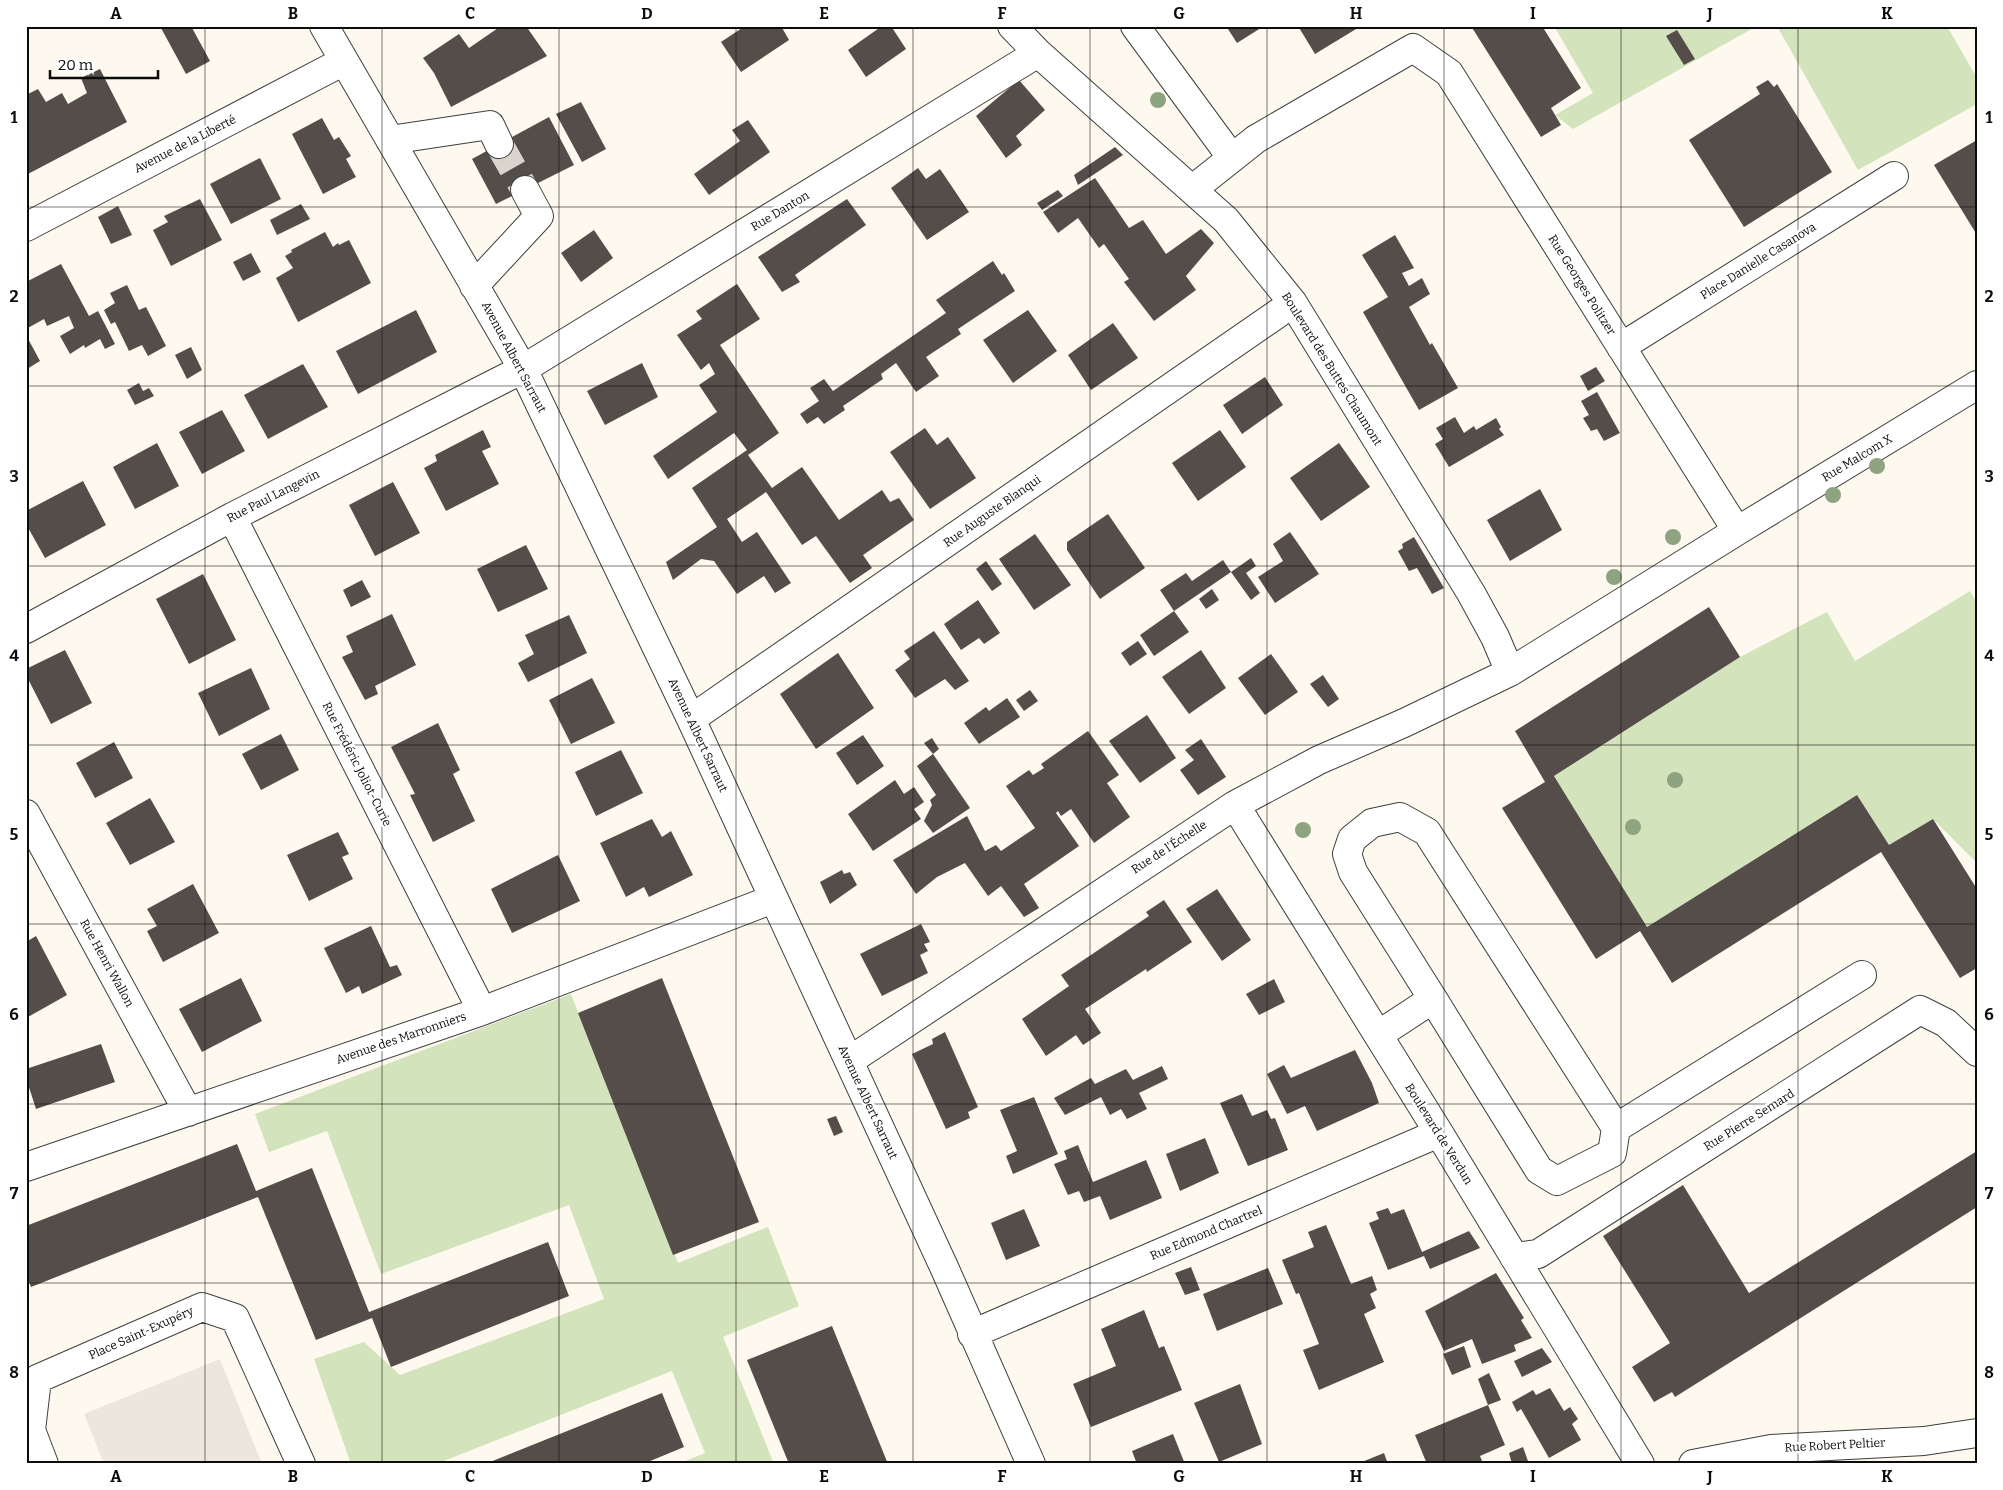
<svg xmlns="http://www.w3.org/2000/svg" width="2003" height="1490" font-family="Bitter,serif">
  <rect width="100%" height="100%" fill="#fdf9ee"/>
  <path fill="#d3e3bb" d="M1554 26H1757L1573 129 1555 115 1593 93Z
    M1777 26H1947L1977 78V104L1858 170Z
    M1970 591 1977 603V863L1933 819 1889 845 1857 795 1647 927 1554 776 1740 657 1827 612 1855 661Z
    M571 994 678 1263 768 1227 799 1306 723 1337 774 1464H678L705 1453 672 1371 436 1464H351L314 1359 364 1342 400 1375 604 1299 569 1205 381 1274 327 1131 269 1152 255 1114Z"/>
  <path fill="#ece7dd" d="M220 1359 262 1464H104L84 1414Z"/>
  <path fill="#544d4a" d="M164 26H191L210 61 186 74 161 28Z
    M501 26H526L547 56 451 107 434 73 423 58 459 34 469 48Z
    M745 26H781L789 40 741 72 721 42Z
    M882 26H891L906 49 866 77 848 50Z
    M1226 26H1264L1237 43Z
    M1298 26H1361L1315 54Z
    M1471 26H1542L1581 88 1551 108 1561 125 1541 137Z
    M1677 30 1695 59 1684 65 1666 36Z
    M100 69 127 122 26 175V127L29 125 26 121V95L38 89 46 102 62 93 68 104 87 93 81 78Z
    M1019 80 1045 110 1016 136 1022 145 1006 158 976 116Z
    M1768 80 1774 87 1777 84 1832 172 1744 227 1689 140 1760 94 1756 87Z
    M581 102 606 149 582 162 556 114Z
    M549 117 574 165 496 204 472 159Z
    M322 118 334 140 339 137 351 156 346 159 356 177 323 194 292 134Z
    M748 120 770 152 709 195 694 174 740 141 732 130Z
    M1977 140V235L1934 165Z
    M1115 147 1123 155 1078 185 1074 175Z
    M260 158 281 199 231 224 210 184Z
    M918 168 926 179 940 169 969 212 927 240 891 188Z
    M1095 178 1129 228 1143 220 1166 254 1201 229 1214 243 1186 276 1196 290 1154 321 1124 282 1129 279 1104 244 1099 248 1078 218 1058 233 1043 212Z
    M1058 190 1063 196 1042 210 1037 203Z
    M200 199 222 240 171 266 153 230 168 222 164 216Z
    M847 199 866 225 795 275 800 282 782 292 758 257Z
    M301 204 310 219 277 235 270 220Z
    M118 206 132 235 111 244 98 217Z
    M594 230 613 258 581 282 561 253Z
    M325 232 333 247 338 243 339 245 349 240 371 283 298 322 276 278 293 268 285 256 292 252 291 250Z
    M1395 235 1414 268 1402 273 1409 286 1422 278 1430 294 1409 307 1430 345 1432 343 1458 388 1419 410 1363 312 1388 297 1362 255Z
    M251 253 261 272 243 281 233 262Z
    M993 261 1002 275 1004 273 1015 291 958 329 961 334 926 357 939 376 916 392 896 363 881 374 883 379 843 406 845 410 824 424 818 417 807 424 800 414 819 401 810 388 824 379 833 391 946 313 936 300Z
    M61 264 89 316 98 311 115 344 105 349 100 339 85 348 84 345 70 354 60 336 74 328 69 316 47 326 44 319 26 329V282Z
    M737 284 760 319 720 345 779 433 748 455 772 488 802 467 839 520 882 490 890 502 899 498 914 520 863 555 872 568 850 583 816 536 802 545 766 492 727 519 742 542 757 532 791 583 775 593 764 576 737 594 714 561 701 559 673 580 666 562 717 527 692 488 747 450 734 433 668 479 653 456 717 412 699 385 715 374 709 363 701 370 677 335 702 319 696 311Z
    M127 285 139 310 146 307 166 346 148 356 142 345 129 351 115 322 111 324 104 310 115 303 110 293Z
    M416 310 437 352 358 394 336 351Z
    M1028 310 1057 351 1013 383 983 340Z
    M1113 323 1138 358 1091 390 1068 355Z
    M26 335 40 361 27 369 26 366Z
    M191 347 202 370 187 379 175 355Z
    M642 363 658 397 605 425 587 391Z
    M303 364 328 407 268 439 244 395Z
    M1596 367 1605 381 1588 391 1580 376Z
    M1265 377 1283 405 1242 434 1223 405Z
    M139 383 143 391 149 388 154 396 135 405 127 390Z
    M1597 392 1620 433 1604 441 1597 429 1591 431 1583 418 1589 415 1581 401Z
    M222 410 245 451 202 474 179 432Z
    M1455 417 1464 433 1474 426 1476 430 1496 418 1501 427 1499 429 1504 435 1449 467 1435 444 1443 439 1436 428Z
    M925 428 937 445 948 437 976 478 930 509 890 452Z
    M483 430 491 447 482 451 499 484 446 511 424 468 437 461 435 455Z
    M1220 430 1246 467 1198 501 1172 463Z
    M157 443 179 486 135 509 113 467Z
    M1339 443 1370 487 1321 521 1290 478Z
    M83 481 106 525 45 558 26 524V511Z
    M393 482 420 533 375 556 349 505Z
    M1540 489 1562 530 1510 561 1487 520Z
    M1108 514 1145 568 1100 599 1067 550V542Z
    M1290 532 1319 574 1275 603 1258 577 1283 561 1273 544Z
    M1035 534 1071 585 1034 610 999 559Z
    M1414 537 1444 588 1432 594 1417 568 1409 571 1398 551 1403 548 1402 544Z
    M526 545 548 589 498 612 477 569Z
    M1251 558 1256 566 1246 573 1260 593 1251 600 1231 572 1174 611 1160 590 1186 573 1192 581 1223 560 1231 572Z
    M986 561 1002 584 992 591 976 569Z
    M203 574 236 640 189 664 156 599Z
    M362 580 371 597 351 607 343 590Z
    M1212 589 1219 600 1206 609 1199 599Z
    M978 600 1000 633 984 644 979 638 961 650 944 624Z
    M1709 607 1740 657 1554 776 1647 927 1857 795 1889 845 1933 819 1977 889V968L1960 978 1881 852 1672 983 1640 931 1596 959 1502 808 1545 782 1515 731Z
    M1174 611 1189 632 1154 656 1140 635Z
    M392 614 416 665 375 686 378 694 365 700 342 657 353 652 346 636Z
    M569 615 587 653 528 682 518 663 534 654 525 635Z
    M934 631 969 681 955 690 945 679 915 698 895 670 910 659 904 651Z
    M1138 641 1147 654 1130 666 1121 653Z
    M65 650 92 703 51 724 26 675V669Z
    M1201 650 1226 688 1189 714 1162 677Z
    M838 653 874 708 816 749 780 694Z
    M1271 654 1298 692 1265 715 1238 678Z
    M251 668 270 709 219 736 198 693Z
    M1323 675 1339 699 1328 707 1310 684Z
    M592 678 615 723 571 744 549 700Z
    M1030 690 1038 701 1024 711 1016 700Z
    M1007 698 1020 717 979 744 964 723 986 707 989 711Z
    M1147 715 1176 758 1140 783 1109 741Z
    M438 723 460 770 453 774 475 821 433 842 410 795 415 794 391 747Z
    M1088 731 1119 775 1107 783 1130 817 1094 843 1071 809 1061 816 1058 811 1056 813 1079 846 1024 884 1039 908 1024 917 1001 886 988 896 965 863 937 877 916 894 893 860 967 816 985 851 996 845 1001 851 1035 828 1006 786 1029 770 1033 775 1044 768 1041 764Z
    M281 734 299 770 261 790 242 754Z
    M863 735 884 766 857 785 836 753Z
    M932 738 939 749 933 754 924 743Z
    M1201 739 1226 777 1198 795 1180 770 1194 760 1185 750Z
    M114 742 133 778 95 798 76 763Z
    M621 750 643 793 596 816 575 772Z
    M933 754 970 808 933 833 924 821 932 805 930 800 936 795 917 766Z
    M895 780 904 794 914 787 924 802 914 809 921 819 873 851 848 814Z
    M150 798 175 842 130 865 106 823Z
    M652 819 662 837 671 831 693 875 649 897 644 887 626 897 600 843Z
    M338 832 349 854 342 857 353 879 309 901 287 855Z
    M558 855 580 901 512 933 491 889Z
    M842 870 844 874 850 872 857 885 830 904 820 882Z
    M193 884 219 933 163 962 147 931 157 926 147 909Z
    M1217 889 1251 940 1222 961 1186 909Z
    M1164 900 1192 942 1147 972 1146 969 1085 1009 1101 1033 1083 1045 1076 1035 1046 1056 1022 1019 1069 986 1061 975 1149 916 1146 912Z
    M921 924 930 942 924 944 928 951 920 955 928 973 882 996 860 954Z
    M371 926 390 967 397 965 402 975 362 994 359 986 346 993 324 948Z
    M36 936 67 995 28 1017 26 1014V942Z
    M241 978 262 1021 202 1052 179 1009Z
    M662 978 759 1222 673 1255 578 1013Z
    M1274 979 1285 1002 1259 1015 1246 994Z
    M945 1032 978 1107 968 1112 970 1118 946 1129 912 1054 933 1044 932 1039Z
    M101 1044 115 1082 36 1109 26 1078V1069Z
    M1355 1050 1372 1083 1379 1103 1317 1131 1305 1106 1287 1114 1267 1074 1284 1065 1291 1078Z
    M1162 1066 1168 1079 1139 1093 1147 1109 1127 1119 1121 1109 1110 1115 1101 1097 1065 1115 1054 1098 1091 1078 1095 1084 1126 1069 1133 1080Z
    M1242 1094 1252 1116 1267 1110 1271 1119 1275 1118 1288 1150 1248 1166 1220 1103Z
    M1034 1097 1058 1154 1013 1174 1006 1156 1017 1151 1000 1110Z
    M836 1116 843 1132 834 1136 827 1119Z
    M1205 1138 1219 1173 1180 1191 1166 1154Z
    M237 1144 256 1191 312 1168 369 1312 548 1242 569 1296 391 1367 372 1318 316 1340 258 1197 31 1287 26 1274V1226Z
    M1078 1145 1093 1182 1146 1160 1162 1198 1110 1220 1100 1196 1084 1202 1079 1191 1068 1195 1054 1164 1067 1159 1064 1151Z
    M1977 1151V1207L1675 1397 1672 1392 1654 1402 1632 1367 1670 1343 1603 1236 1683 1185 1749 1293Z
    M1388 1208 1391 1214 1404 1209 1422 1252 1469 1231 1480 1248 1430 1269 1424 1256 1388 1270 1369 1223 1379 1219 1376 1212Z
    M1024 1209 1040 1246 1006 1260 991 1223Z
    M1326 1225 1351 1284 1372 1276 1377 1290 1370 1294 1376 1308 1364 1314 1384 1362 1319 1390 1303 1350 1319 1344 1299 1293 1296 1294 1282 1260 1314 1247 1308 1232Z
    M1191 1267 1200 1290 1185 1295 1175 1273Z
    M1268 1268 1283 1304 1217 1331 1203 1294Z
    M1496 1273 1524 1318 1521 1320 1532 1338 1514 1345 1516 1351 1482 1364 1472 1339 1444 1351 1425 1311Z
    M1144 1310 1159 1348 1164 1346 1182 1390 1091 1427 1073 1384 1116 1366 1101 1329Z
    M832 1326 888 1464H789L747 1360Z
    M1464 1346 1471 1367 1452 1375 1443 1354Z
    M1542 1348 1552 1362 1522 1377 1514 1361Z
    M1489 1373 1501 1400 1488 1405 1505 1445 1480 1456 1482 1461 1475 1464H1427L1415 1435 1488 1405 1478 1379Z
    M1240 1384 1262 1444 1219 1462 1194 1403Z
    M1550 1388 1564 1411 1570 1407 1578 1419 1572 1424 1581 1440 1549 1458 1521 1409 1517 1412 1512 1402 1533 1390 1536 1395Z
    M662 1393 684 1447 643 1464H485Z
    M1173 1434 1185 1464H1137L1132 1451Z
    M1523 1447 1529 1464H1512L1509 1453Z
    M1384 1453 1388 1464H1357Z"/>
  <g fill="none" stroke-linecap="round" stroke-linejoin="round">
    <path stroke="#d9d5cc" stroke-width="28" stroke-dasharray="28 14" stroke-linecap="butt" d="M499 144 525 190"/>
    <g stroke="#3f3f3f" stroke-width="30">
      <path id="minor" d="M324 26 523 369 691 719 944 1267 1031 1464
        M1012 26 1038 53 1226 220 1293 303 1471 593 1495 637 1510 672
        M1135 26 1232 158
        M390 140 490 125 499 144
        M26 227 344 61
        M474 286 539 216 525 190
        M1621 347 1894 176
        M232 517 482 1011
        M1737 531 1977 385
        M26 629 232 517 523 369 1038 53
        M691 719 1293 303
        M1235 805 1439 1133 1640 1464
        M26 814 188 1112
        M1433 999 1353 872 1347 854 1352 839 1372 823 1400 817 1427 832 1616 1128
        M1378 1035 1433 999 1539 1170 1557 1181 1612 1153 1616 1128 1862 975
        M849 1061 1235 805 1319 760 1404 723 1510 672 1737 531 1449 73 1413 48 1256 139 1193 189
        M26 1167 482 1011 773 899
        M1514 1257 1538 1254 1920 1010 1946 1023 1977 1052
        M972 1334 1439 1133
        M44 1464 31 1430 37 1379 202 1307 235 1318 301 1464
        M1693 1464 1771 1449 1924 1441 1977 1433"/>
    </g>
    <use href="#minor" stroke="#fff" stroke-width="28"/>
  </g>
  <g fill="#8ea37f">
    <circle cx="1158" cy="100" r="8"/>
    <circle cx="1877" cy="466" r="8"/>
    <circle cx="1833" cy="495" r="8"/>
    <circle cx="1673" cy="537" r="8"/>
    <circle cx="1614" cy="577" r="8"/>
    <circle cx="1675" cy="780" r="8"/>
    <circle cx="1633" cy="827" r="8"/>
    <circle cx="1303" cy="830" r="8"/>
  </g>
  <path fill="none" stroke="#0c0c0c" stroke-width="1" stroke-opacity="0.55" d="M205 26V1464M382 26V1464M559 26V1464M736 26V1464M913 26V1464M1090 26V1464M1267 26V1464M1444 26V1464M1621 26V1464M1798 26V1464M26 207H1977M26 386H1977M26 566H1977M26 745H1977M26 924H1977M26 1104H1977M26 1283H1977"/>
  <g text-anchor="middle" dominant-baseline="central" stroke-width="5" stroke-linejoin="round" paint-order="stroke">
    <g font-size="12" fill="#0c0c0c" stroke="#fff">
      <text transform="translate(185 144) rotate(-27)">Avenue de la Liberté</text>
      <text transform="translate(780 211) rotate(-31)">Rue Danton</text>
      <text transform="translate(1758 261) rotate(-32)">Place Danielle Casanova</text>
      <text transform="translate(1582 285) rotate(58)">Rue Georges Politzer</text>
      <text transform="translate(514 357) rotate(62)">Avenue Albert Sarraut</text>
      <text transform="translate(1332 369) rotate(58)">Boulevard des Buttes Chaumont</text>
      <text transform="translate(1857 458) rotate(-31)">Rue Malcom X</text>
      <text transform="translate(273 496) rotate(-27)">Rue Paul Langevin</text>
      <text transform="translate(992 511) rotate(-35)">Rue Auguste Blanqui</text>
      <text transform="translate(698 735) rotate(65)">Avenue Albert Sarraut</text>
      <text transform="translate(357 764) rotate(63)">Rue Frédéric Joliot-Curie</text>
      <text transform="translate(1169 847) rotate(-33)">Rue de l'Échelle</text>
      <text transform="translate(107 963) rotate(61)">Rue Henri Wallon</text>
      <text transform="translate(401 1038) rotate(-19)">Avenue des Marronniers</text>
      <text transform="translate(868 1102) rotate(65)">Avenue Albert Sarraut</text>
      <text transform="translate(1749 1120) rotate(-32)">Rue Pierre Semard</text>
      <text transform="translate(1439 1134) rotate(58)">Boulevard de Verdun</text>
      <text transform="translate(1206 1233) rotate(-23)">Rue Edmond Chartrel</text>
      <text transform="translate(141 1333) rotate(-24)">Place Saint-Exupéry</text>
      <text transform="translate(1835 1445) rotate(-3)">Rue Robert Peltier</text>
    </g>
  </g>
  <rect width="2003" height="1490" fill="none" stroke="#ffffff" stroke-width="55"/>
  <path d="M50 70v8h108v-8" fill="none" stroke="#0c0c0c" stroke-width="2.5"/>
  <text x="58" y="70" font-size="15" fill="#0c0c0c" stroke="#ffffff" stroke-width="4" paint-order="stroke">20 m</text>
  <rect x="28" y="28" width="1948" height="1434" fill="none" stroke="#0c0c0c" stroke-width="2"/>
  <g font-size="16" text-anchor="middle" font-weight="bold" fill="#0c0c0c">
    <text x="116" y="19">A</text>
    <text x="293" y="19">B</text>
    <text x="470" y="19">C</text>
    <text x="647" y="19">D</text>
    <text x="824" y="19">E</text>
    <text x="1002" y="19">F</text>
    <text x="1179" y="19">G</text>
    <text x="1356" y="19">H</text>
    <text x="1533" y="19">I</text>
    <text x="1710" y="19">J</text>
    <text x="1887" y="19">K</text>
    <text x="14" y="123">1</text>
    <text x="1989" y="123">1</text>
    <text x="14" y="302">2</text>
    <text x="1989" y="302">2</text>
    <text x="14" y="482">3</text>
    <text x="1989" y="482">3</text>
    <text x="14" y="661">4</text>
    <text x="1989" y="661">4</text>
    <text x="14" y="840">5</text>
    <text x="1989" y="840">5</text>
    <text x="14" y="1020">6</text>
    <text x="1989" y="1020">6</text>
    <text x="14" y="1199">7</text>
    <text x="1989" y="1199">7</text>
    <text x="14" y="1378">8</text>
    <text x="1989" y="1378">8</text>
    <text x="116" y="1482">A</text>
    <text x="293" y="1482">B</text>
    <text x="470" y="1482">C</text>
    <text x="647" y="1482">D</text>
    <text x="824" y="1482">E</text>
    <text x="1002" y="1482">F</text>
    <text x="1179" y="1482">G</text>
    <text x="1356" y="1482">H</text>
    <text x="1533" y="1482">I</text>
    <text x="1710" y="1482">J</text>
    <text x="1887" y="1482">K</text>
  </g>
</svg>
